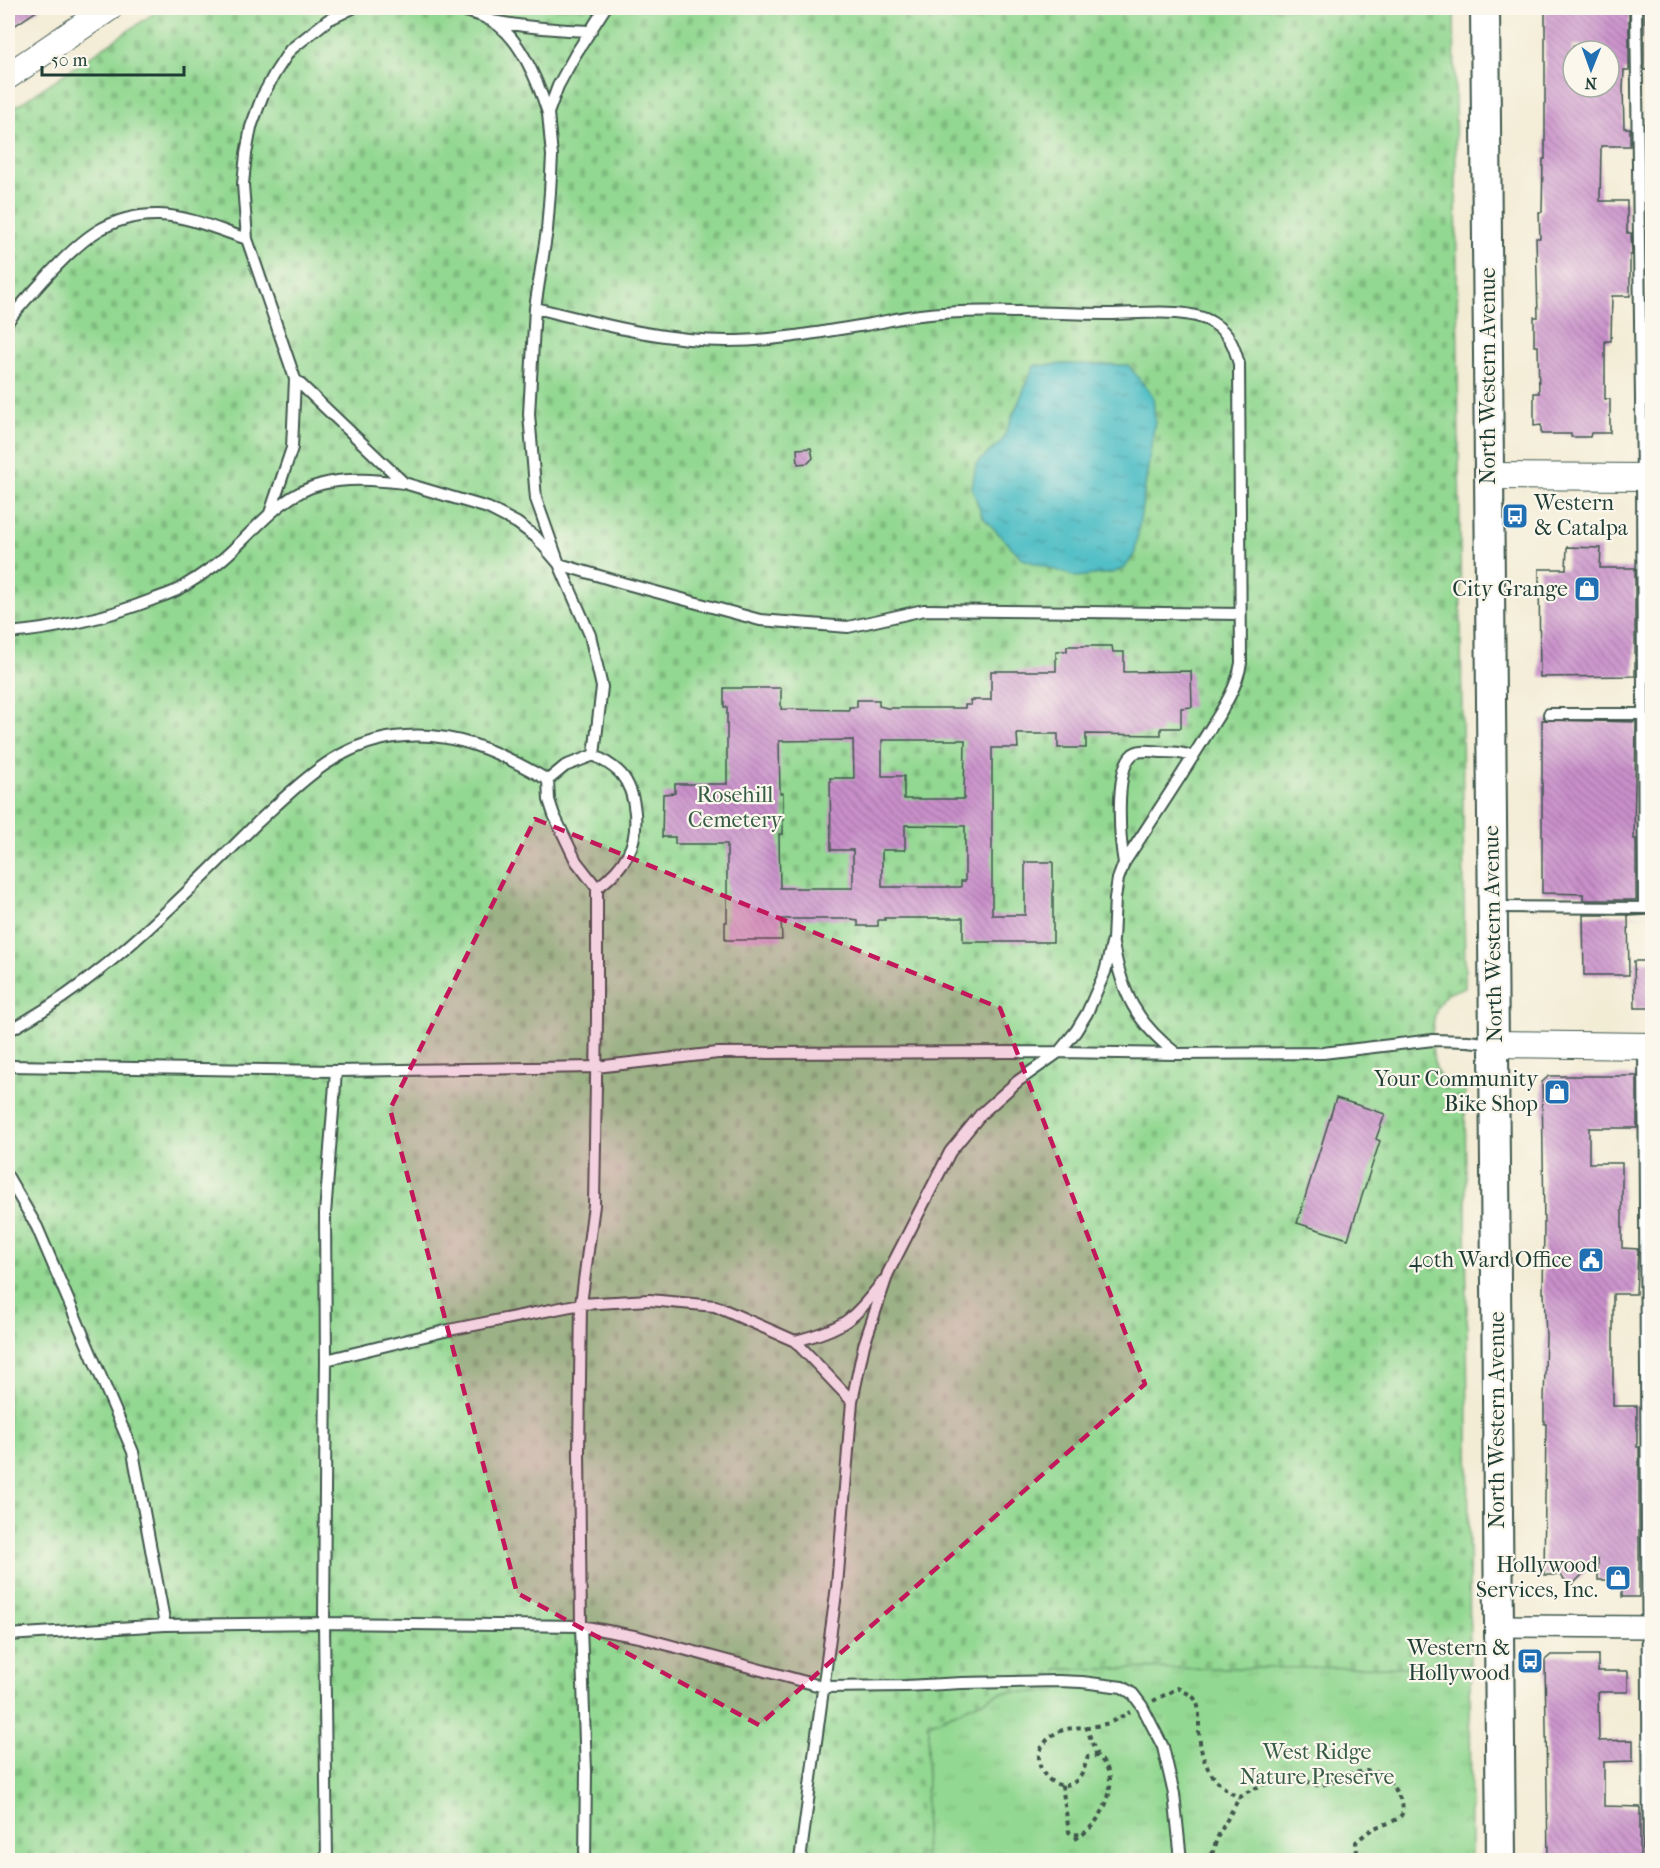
<svg xmlns="http://www.w3.org/2000/svg" width="1660" height="1868" font-family="'IM FELL French Canon',serif">
  <defs>
    <pattern id="cemetery-stones" width="16" height="16" patternUnits="userSpaceOnUse" patternTransform="scale(1.5)"><rect width="16" height="16" fill="#93d892"/><path d="M2 7V4a2 2 0 0 1 4 0v3zM10 15v-3a2 2 0 0 1 4 0v3z" fill="#7eba7e"/></pattern>
    <pattern id="park-tufts" width="24" height="20" patternUnits="userSpaceOnUse" patternTransform="scale(1.5)"><rect width="24" height="20" fill="#93d892"/><path d="M3 7l-1-3M5 7V3M7 7l1-3M15 17l-1-3M17 17v-4M19 17l1-3" fill="none" stroke="#7eba7e"/></pattern>
    <pattern id="water-ripples" width="26" height="14" patternUnits="userSpaceOnUse" patternTransform="scale(1.5)"><rect width="26" height="14" fill="#51bfc6"/><path d="M2 4q2-2 4 0t4 0M15 11q2-2 4 0t4 0" fill="none" stroke="#439ca2"/></pattern>
    <pattern id="building-back-hatch" width="6" height="6" patternUnits="userSpaceOnUse" patternTransform="scale(1.5)"><rect width="6" height="6" fill="#c98fca"/><path d="M-1 5l2 2M0 0l6 6M5-1l2 2" fill="none" stroke="#a376a5"/></pattern>
  </defs>
  <rect width="100%" height="100%" fill="#fbf7ec"/>
  <filter id="ink" filterUnits="userSpaceOnUse"><feTurbulence type="fractalNoise" baseFrequency=".0167" numOctaves="2"/><feDisplacementMap in="SourceGraphic" scale="12" xChannelSelector="R" yChannelSelector="G"/><feConvolveMatrix kernelMatrix="1 2 1 2 8 2 1 2 1" color-interpolation-filters="sRGB"/></filter>
  <filter id="wash" filterUnits="userSpaceOnUse"><feTurbulence type="fractalNoise" baseFrequency=".008" numOctaves="4" result="noise"/><feDisplacementMap in="SourceGraphic" scale="24" xChannelSelector="R" yChannelSelector="G"/><feGaussianBlur stdDeviation="1.35" result="paint"/><feColorMatrix in="noise" values="0 0 0 0 0 0 0 0 0 0 0 0 0 0 0 0 0 1.4 0 .05"/><feComposite in="paint" operator="in"/></filter>
  <g filter="url(#wash)">
    <rect width="100%" height="100%" fill="#f3ecd5"/>
    <path fill="url(#cemetery-stones)" stroke="#598a63" stroke-width="1.5" d="M162 8H1454L1465 988C1455 990 1446 992 1441 1001 1429 1017 1428 1067 1444 1081 1450 1087 1457 1087 1465 1088L1470 1667 1058 1669V1692H1003L929 1724 924 1860H8V112Z"/>
    <path fill="url(#park-tufts)" stroke="#598a63" stroke-width="1.5" d="M1470 1667 1471 1860H924L929 1724 1003 1692H1057V1669Z"/>
    <path fill="url(#water-ripples)" stroke="#387e7d" stroke-width="1.5" d="M1065 364 1128 365 1153 396 1155 421 1135 553 1125 568 1112 573 1076 577 1023 559 982 516 972 488 976 464 1002 441 1034 366Z"/>
    <g id="blocks">
      <path fill="url(#building-back-hatch)" fill-rule="evenodd" d="M8 8H41L8 30Z
        M1545 8H1629V70H1624L1623 89 1624 128H1630V146H1601L1600 201H1627V233H1631L1632 255H1630V296H1612L1611 341H1605V399H1610V433H1591L1590 437H1571V434H1541V425L1534 426V393H1539L1538 346H1534V317H1538L1536 238H1540L1539 212H1542L1543 159H1545ZM1573 46H1605V51H1609V87H1573Z
        M1644 8H1653V70H1644Z
        M1645 128H1653V145H1645Z
        M1646 233H1653V256H1647Z
        M811 448 813 458 808 463 798 464 797 449Z
        M1567 547 1601 548 1600 568H1635V676L1540 677 1539 569H1566Z
        M1650 568H1653V676H1650Z
        M1067 646H1112L1113 652H1124V672L1191 671 1192 707 1181 708V728H1161V735L1086 734V748H1058V734H1017L1018 748H992V915H1025V862H1053V942H963V918H884L885 920H878V926H858V921L852 920V919H781L782 940H725V922H727V844H675V837H662L663 794 675 793V784H727V707H724V688H781V709L849 710V707H857V700H879V706L887 708H965V705H971L970 700H991V671H1056V651H1067ZM853 740 854 778H830L831 850H853V888H780L779 834H783V793H780L779 741ZM882 740H965L964 799H904V776H882ZM905 825 965 826V881H961V887H882V850H905Z
        M1542 720 1636 722 1634 839H1636V900H1583V894L1542 893Z
        M1651 722H1653V809H1651Z
        M1651 839H1653V901L1651 900Z
        M1583 915H1648L1628 916 1629 975H1584Z
        M1634 961H1653V1008H1635Z
        M1549 1076H1637V1128H1589V1163H1622V1248L1638 1249 1636 1294H1613V1406H1637V1447H1639V1597H1622V1580H1598V1559L1571 1586 1560 1575H1544L1546 1424H1544V1401L1546 1336 1544 1293H1543L1544 1227 1542 1082Z
        M1336 1098 1385 1114 1376 1139 1380 1141 1348 1239 1297 1223Z
        M1551 1655H1598V1671H1628V1692H1598L1599 1741 1633 1740V1761L1604 1762V1806L1640 1807V1860H1548L1545 1660Z"/>
    </g>
  </g>
  <g filter="url(#ink)">
    <use href="#blocks" fill-opacity="0" stroke="#3f574c" stroke-width="1.5"/>
    <g fill="none" stroke-linecap="round" stroke-linejoin="round">
      <g stroke="#3f574c" stroke-width="14">
        <path id="service" d="M353 8 328 20 290 50 275 73 262 97 251 127 246 154 243 184 247 239 295 379 404 483 488 508 517 523 536 537 559 564 623 583 760 620 848 627 924 610 1240 614
          M450 8C464 10 477 13 490 20 520 35 538 82 548 113
          M1636 8 1642 477 1644 908
          M492 21C525 27 557 30 591 31
          M535 308C598 323 661 341 727 341 775 341 823 332 871 324 887 321 903 317 920 315 983 308 1047 314 1110 314 1139 314 1189 307 1213 323 1230 334 1234 346 1239 364L1241 663C1236 693 1217 717 1202 742 1177 783 1150 823 1124 863L1118 879 1115 898 1113 940 1105 972 1087 1013 1076 1031 1059 1052 1018 1081 981 1114 950 1152 888 1273 864 1345 852 1401 837 1586 800 1860
          M8 321C21 304 36 289 50 273 82 239 109 214 159 215 189 216 219 230 247 239
          M270 513 292 448 295 379
          M8 633C57 629 108 617 154 599 162 596 172 593 179 589 191 582 203 574 214 566 249 540 276 495 322 484 349 477 376 480 404 483
          M1549 714H1643
          M548 780 565 766 594 755
          M1124 863C1120 841 1114 769 1133 754 1140 749 1152 751 1161 752 1172 752 1182 752 1193 757
          M1494 907 1652 908
          M1113 944C1122 993 1136 1023 1177 1054
          M8 1031C66 1000 120 956 167 911 198 882 228 852 258 822 299 784 336 745 394 737 453 729 499 752 548 780L549 800 554 815 576 861 597 888
          M1644 1046 1649 1860
          M8 1066 336 1071 596 1067 718 1053 1059 1052 1177 1054 1323 1053 1433 1040 1468 1041 1493 1044
          M8 1177 37 1227 133 1452 165 1625
          M795 1341C843 1329 854 1320 883 1281
          M326 1360 449 1330 581 1304 649 1300 715 1306 795 1341 852 1401
          M8 1635 165 1625 324 1623 581 1626 639 1637 824 1687 906 1686 962 1683 1058 1681 1082 1682 1122 1687 1133 1694 1142 1706 1163 1747 1174 1794 1181 1860
          M327 1860 324 1623 326 1360 325 1214 336 1071
          M585 1860 586 1771 581 1626 579 1452 581 1304 594 1205 597 1018V888C609 879 621 868 628 854 640 832 637 793 621 774 614 766 604 761 594 755L602 687 590 635 559 564 536 499 529 414 535 308 547 230 550 192 552 156 548 113 558 86 575 55 605 8"/>
      </g>
      <g stroke="#3f574c" stroke-width="24">
        <path id="minor" d="M1499 1626 1652 1627"/>
      </g>
      <g stroke="#3f574c" stroke-width="28">
        <path id="tertiary" d="M8 76 109 8
          M1489 476 1652 477
          M1494 1044 1652 1046"/>
      </g>
      <g stroke="#3f574c" stroke-width="32">
        <path id="secondary" d="M1485 8 1501 1860"/>
      </g>
      <path stroke="#3f574c" stroke-width="4" stroke-dasharray="4.5 4.5" stroke-linecap="butt" d="M1153 1701 1178 1688C1183 1691 1190 1694 1194 1698 1200 1705 1199 1716 1199 1725 1199 1760 1209 1780 1239 1798
        M1086 1726 1097 1756
        M1062 1785 1069 1832 1072 1834 1084 1835
        M1075 1839C1102 1826 1126 1778 1097 1756L1088 1757C1085 1763 1084 1773 1079 1778 1060 1799 1029 1770 1042 1747 1058 1721 1081 1731 1105 1724 1113 1722 1122 1716 1130 1712
        M1205 1860 1212 1855 1217 1838 1239 1798 1247 1792 1269 1782 1283 1778 1300 1779 1320 1786 1352 1773 1366 1771 1381 1772C1389 1781 1414 1810 1397 1819 1389 1824 1379 1825 1371 1830 1366 1833 1361 1838 1356 1842L1357 1853 1360 1860"/>
      <use href="#service" stroke="#fff" stroke-width="10"/>
      <use href="#minor" stroke="#fff" stroke-width="21"/>
      <use href="#tertiary" stroke="#fff" stroke-width="26"/>
      <use href="#secondary" stroke="#fff" stroke-width="28"/>
    </g>
  </g>
  <path fill="#c2185b" fill-opacity="0.2" stroke="#c2185b" stroke-width="4.5" stroke-dasharray="12 8" stroke-linejoin="round" d="M535 819 1000 1008 1145 1384 759 1725 517 1593 390 1109Z"/>
  <defs>
    <g id="bus-square" transform="scale(1.35)"><rect x="-9" y="-9" width="18" height="18" rx="4" fill="#1f6fb2" stroke="#fbf7ec"/><path d="M-5-6H5V4H4V6H2V4H-2V6H-4V4H-5ZM-3.5-4V0h7V-4ZM-3.5 1.2v1.5H-2V1.2ZM2 1.2v1.5H3.5V1.2Z" fill="#fff"/></g>
    <g id="shop-square" transform="scale(1.35)"><rect x="-9" y="-9" width="18" height="18" rx="4" fill="#1f6fb2" stroke="#fbf7ec"/><path d="M-5-2.5h2.3a2.7 3.5 0 0 1 5.4 0H5L5.5 6h-11ZM-1.5-2.5h3a1.5 2.3 0 0 0-3 0Z" fill="#fff"/></g>
    <g id="civic-square" transform="scale(1.35)"><rect x="-9" y="-9" width="18" height="18" rx="4" fill="#1f6fb2" stroke="#fbf7ec"/><path d="M-.6-6.5H3V-4.5H.6V-3L4-1V1h2V6H-6V1h2V-1L-.6-3ZM-1.2 2.5V6h2.4V2.5Z" fill="#fff"/></g>
  </defs>
  <g fill-rule="evenodd">
    <use href="#bus-square" x="1515" y="516"/>
    <use href="#shop-square" x="1587" y="589"/>
    <use href="#shop-square" x="1557" y="1092"/>
    <use href="#civic-square" x="1591" y="1260"/>
    <use href="#shop-square" x="1618" y="1578"/>
    <use href="#bus-square" x="1530" y="1661"/>
  </g>
  <g text-anchor="middle" dominant-baseline="central" stroke-width="4.5" stroke-linejoin="round" paint-order="stroke">
    <g font-size="22" fill="#1f3d34" stroke="#fbf7ec">
      <text transform="translate(1488 376) rotate(-90)">North Western Avenue</text>
      <text transform="translate(1493 934) rotate(-91)">North Western Avenue</text>
      <text transform="translate(1497 1420) rotate(-90)">North Western Avenue</text>
    </g>
    <g font-size="22" fill="#1f3d34" stroke="#fbf7ec" text-anchor="end">
      <text x="1534" y="503" text-anchor="start">Western<tspan x="1534" dy="25">&amp; Catalpa</tspan></text>
      <text x="1568" y="589">City Grange</text>
      <text x="1538" y="1079">Your Community<tspan x="1538" dy="25">Bike Shop</tspan></text>
      <text x="1572" y="1260">40th Ward Office</text>
      <text x="1598" y="1565">Hollywood<tspan x="1598" dy="25">Services, Inc.</tspan></text>
      <text x="1510" y="1648">Western &amp;<tspan x="1510" dy="25">Hollywood</tspan></text>
    </g>
    <g font-size="22" fill="#365c47" stroke="#fbf7ec">
      <text x="735" y="795">Rosehill<tspan x="735" dy="25">Cemetery</tspan></text>
      <text x="1317" y="1752">West Ridge<tspan x="1317" dy="25">Nature Preserve</tspan></text>
    </g>
  </g>
  <rect width="1660" height="1868" fill="none" stroke="#fbf7ec" stroke-width="30"/>
  <g transform="translate(1591 69) rotate(181)"><circle r="28" fill="#fbf7ec" stroke="#a3ada2" stroke-width="1.5"/>
  <path d="M0-4.5L10 22L0 15L-10 22Z" fill="#1f6fb2"/>
  <text y="-9" font-size="16" font-weight="bold" text-anchor="middle" fill="#1f3d34">N</text>
  </g>
  <path d="M42 66v9h142v-9" fill="none" stroke="#1f3d34" stroke-width="3"/>
  <text x="51" y="66" font-size="18" fill="#1f3d34" stroke="#fbf7ec" stroke-width="4.5" paint-order="stroke">50 m</text>
</svg>
